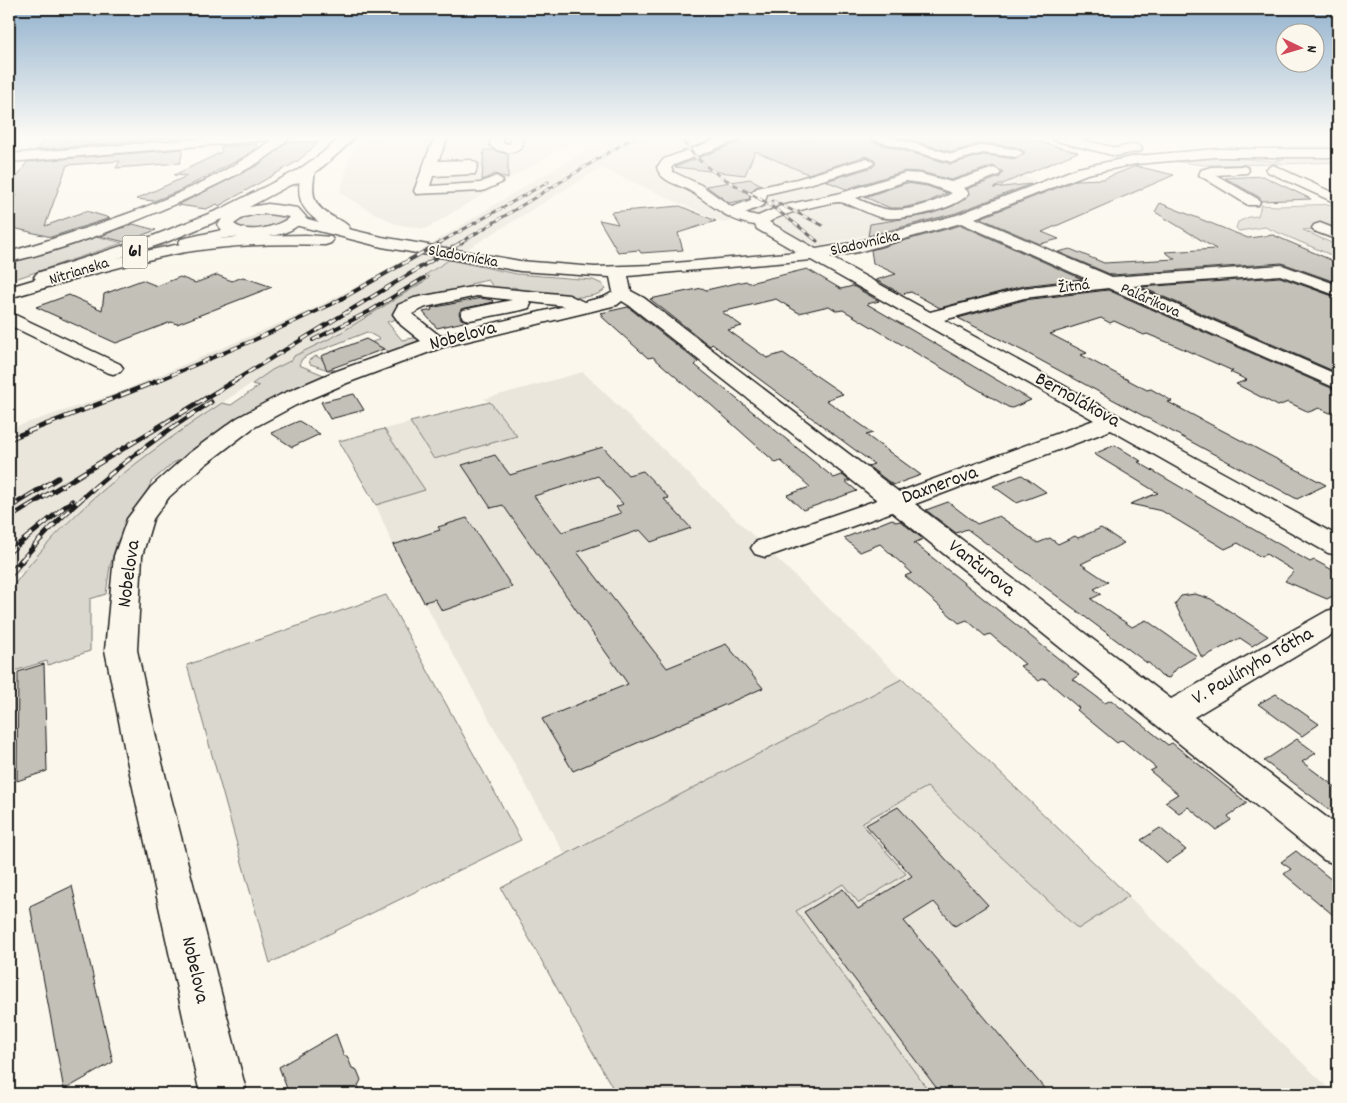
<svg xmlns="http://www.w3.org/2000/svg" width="1347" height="1103" font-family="Dekko,sans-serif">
  <rect width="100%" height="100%" fill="#fbf7ec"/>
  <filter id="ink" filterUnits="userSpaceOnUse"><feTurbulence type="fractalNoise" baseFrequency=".02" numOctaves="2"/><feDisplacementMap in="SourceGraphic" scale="10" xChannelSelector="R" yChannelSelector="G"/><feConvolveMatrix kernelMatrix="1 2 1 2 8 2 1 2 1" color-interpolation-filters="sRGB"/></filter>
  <g filter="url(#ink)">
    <path fill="#eae6dc" d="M364 137H581L425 229 396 224 370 211 340 193 349 159Z
      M611 137H882L910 145 909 148 1037 180 954 213 925 222 823 245 783 250 782 245 737 220 724 223 601 168 426 274 429 277 428 279 377 311 317 346 294 356 292 360 272 370 175 434 118 478 66 523 23 572 9 577V429L120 392 317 307 396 266 533 181Z
      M583 372 902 679 1335 1094H616L501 888 565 855 424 602 393 545 376 505 339 441 489 402 484 399Z"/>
    <path fill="#dad7ce" stroke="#7b7a75" d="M1216 157 1273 161 1278 164 1204 165 1165 160Z
      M1291 157 1338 158V162L1282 164 1275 160 1285 159 1283 158Z
      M1338 204V234L1318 226H1312L1313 229 1303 230 1338 246V258L1265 227 1239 231 1236 228 1238 222 1249 217 1258 216 1261 205 1278 206Z
      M262 212 287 216 288 218C279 230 245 235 235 224L240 218Z
      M88 234 122 243 9 281V259L48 247 55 250 89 239Z
      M449 260 517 274 593 280 602 284 605 289C592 305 535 293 515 290L517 288 512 287 509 290 494 288 488 280 470 284 473 287 397 307 393 314 397 319 387 322 402 340 419 337 427 339 393 354 377 345 328 364 338 373 310 364 309 360 316 356 325 361 380 339 367 332 308 355 302 359 299 365 324 375 312 384 233 424 204 442 188 456 173 463 151 482 146 495 117 542 110 566 106 594 90 599V651L48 665 47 661 14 671 13 784 9 785V592C64 513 143 455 222 403L231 405 259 386 252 384 272 370 292 360 294 356 337 335 428 279 429 277 425 275Z
      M490 402 517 436 434 459 410 422Z
      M384 429 425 490 376 505 339 441Z
      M386 595 521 840 270 963 187 665Z
      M902 679 1129 896 1078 929 927 787 861 823 906 874 859 903 843 884 796 911 931 1094H616L501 888Z"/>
    <path fill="#c3c0b8" stroke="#1c1c1c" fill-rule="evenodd" d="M46 137H187L36 150Z
      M742 137H870L873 142 951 164 983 155 1016 159 1025 152 1016 147 983 143 952 152 897 137H1020L1078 152 993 188 1031 184 956 213 868 236 870 224 927 215 953 206 970 194 967 189 1000 177 1003 172 993 166 951 180 921 172 905 171 846 189 826 181 873 167 876 163 875 160 866 156 808 174 755 151 745 175 675 167 739 142Z
      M287 142H319L298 161 219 206 217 204 206 209 178 205 258 165Z
      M257 144 256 148 242 158 179 191 154 201 136 199 187 176 174 175 222 152 221 147Z
      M183 149 180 163 116 168 120 161 67 165 45 226 86 211 110 218 51 237 9 227V212L17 195 9 196V189L27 162Z
      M484 150H493L508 154V179L495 174 482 180Z
      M1136 166 1174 175 1042 232 1059 239 1040 244 980 218 1077 180 1103 179Z
      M1263 176 1311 199 1262 201 1259 197 1225 178Z
      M750 179 762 185 756 187 750 192 749 199 729 203 706 186Z
      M906 183 927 186 947 193 928 202 902 208H890L865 197Z
      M1160 203 1248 238 1273 235 1338 263V283L1282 263 1112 275 1058 252 1070 249 1104 263 1175 259 1165 252 1216 249 1155 212Z
      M680 206 716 221 678 233 683 250 641 253 639 250 618 252 599 220 618 224 611 212Z
      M133 224 156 230 125 242 100 236Z
      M961 225 1082 279 1023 286 940 308 911 292 902 294 876 280 896 274 873 263 871 250Z
      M807 269 841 289 853 286 879 301 867 304 1031 400 1012 408 1008 407 843 310 837 311 829 306 799 313 776 299 722 312 742 326 728 330 767 358 783 353 843 394 826 400 873 433 866 435 921 475 893 485 868 466 874 464 712 344 710 346 650 299 702 288 706 290 746 281 749 283Z
      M217 275 232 281 243 277 272 287 177 324 171 322 116 343 36 307 69 295 102 310 104 294 142 280 157 286 180 277 195 283Z
      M1280 277 1338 298V373L1141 287Z
      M1108 290 1338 391V409L1330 413 1319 408 1309 412 1288 402 1278 406 1236 384 1247 380 1230 372 1233 371 1172 344 1147 334 1144 335 1114 321 1110 323 1101 318 1050 334 1087 353 1081 355 1147 390 1151 389 1172 401 1168 402 1326 485 1297 499 1025 352 958 318 1024 300Z
      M481 298 492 300 494 302 461 309 459 313 461 319 468 321 437 328 423 312 432 310 431 308Z
      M628 307 698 362 695 365 834 478 842 475 850 481H845L857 491 803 510 787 495 810 487 781 461 776 463 701 396 699 397 653 357 648 358 601 316H604L601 313Z
      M366 339 384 349 327 370 321 356Z
      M354 394 364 410 330 419 321 402Z
      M299 421 320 434 292 447 271 433Z
      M1115 445 1141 461 1138 462 1218 509 1310 562 1314 560 1338 573V593L1327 599 1285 581 1294 571 1266 554 1261 557 1238 543 1225 549 1162 511 1130 504 1158 493 1094 454Z
      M603 447 628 475 643 471 669 498 664 499 691 528 651 542 640 530 577 552 667 668 726 644 763 688 573 771 542 719 628 684 503 505 491 508 462 465 495 455 510 475ZM598 476 623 504 616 507 621 513 562 532 534 496Z
      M1022 475 1046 492 1017 503 993 486Z
      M948 502 977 524 999 516 1038 543 1050 538 1058 544 1075 536 1078 538 1101 528 1124 543 1081 564 1108 582 1094 589 1101 594 1091 599 1132 627 1146 620 1197 656 1177 668 1169 678 1161 676 1149 663H1147L967 529 956 533 926 510Z
      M467 518 512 587 442 611 435 599 424 602 393 545 440 530 438 527Z
      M892 519 896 522 900 521 923 539 914 543 1079 675 1073 679 1105 703 1111 700 1168 745 1172 743 1247 803 1228 816 1231 820 1216 830 1188 807 1179 813 1165 802 1178 794 1150 771 1156 768 1122 740 1117 743 1077 710 1079 708 1044 678 1039 681 1020 666 1025 664 990 634 985 636 967 620 959 623 905 576 912 573 880 544 860 552 844 538Z
      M1195 594 1211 599 1268 636 1252 646 1240 638 1202 658 1175 604 1181 596Z
      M44 664 47 771 17 781 18 672Z
      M1276 694 1319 724 1302 736 1258 704Z
      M1297 739 1316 753 1302 762 1338 789V816L1264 761Z
      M898 807 988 905 955 926 934 902 904 921 1049 1094H941L804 912 843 889 858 909 912 876 866 825Z
      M1160 828 1186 850 1167 863 1141 840Z
      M1296 851 1338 885V919L1284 874 1291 869 1281 862Z
      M72 886 113 1062 64 1090 30 906Z
      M336 1034 344 1056H347L352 1068 357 1070 361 1080 358 1086 362 1094H289L279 1067Z"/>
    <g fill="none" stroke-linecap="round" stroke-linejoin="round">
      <g stroke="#1c1c1c" stroke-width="3">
        <path id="minor" d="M224 137H274L273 139 275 137H289C274 157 242 172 220 183 157 214 77 247 9 262V252C93 227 202 194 271 140L9 162V154Z
          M436 137H448L438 161 471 160 478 164 475 174 433 176 430 186 480 183 496 176 503 180 501 183 483 191 416 194 414 191 430 148Z
          M492 137H504L503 143 510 144 511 137H523L522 147C515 155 497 153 490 145Z
          M723 137H740L738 140 674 165 671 168 673 172 701 185 732 207 751 200V193L757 188 797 179 867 158 874 162 872 165 806 185 767 194 764 205 745 213 758 216 781 206 841 193 905 173 921 174 951 182 994 168 1001 172 999 175 964 188 969 193C957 210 898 222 879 217 869 214 847 202 839 202 824 203 781 214 769 222L816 249 851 243 957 215 1078 168 1136 156 1216 149H1338V157H1216L1136 164 1087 174 975 218 1112 277 1282 265 1338 285V296L1280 275 1133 286 1338 375V389L1108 288 1024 298 944 320 1338 536V555L1328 553 1111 430 915 504 1171 699 1327 611 1338 608V631L1194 717 1338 826V865L1324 860 892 512 775 554 765 557 755 554 751 548 755 542 877 500 630 306 622 301 617 305 443 347 347 383 296 405 253 428 206 464 169 497 153 519 142 556 137 650 159 751 247 1094H200L125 751 105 650 114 556 127 519 151 487 188 454 237 418 280 395 331 373 421 341 401 325 393 314 398 305 414 298 477 286 569 295 584 302 604 297 613 292 610 277 520 271 382 247 291 224 288 221 291 218 296 216 319 222C298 207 297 195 301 171L308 167 313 168 315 171C311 196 312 206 335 218 341 221 345 222 349 227L348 229 382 237 520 261 595 267 652 265 797 252 757 229 755 225C728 222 712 204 690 191 679 184 660 182 657 167L664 159ZM906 181 927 184 952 193C934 203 906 213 885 209 875 207 865 202 856 198ZM961 223 1089 280 1023 288 930 312 830 257 858 252ZM811 260 1094 420 899 492 644 298 631 291 628 276ZM477 296 512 300 463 310 461 314 463 318 470 320 522 310 529 308 531 304 530 302 565 306 440 336 412 314 426 307Z
          M872 137H891L952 154 983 145 1016 149 1023 153 1016 157 983 153 952 162 874 140Z
          M1051 137H1071L1116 148 1136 144 1142 148 1141 151 1116 156 1053 140Z
          M1273 165 1338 195V204L1268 172 1266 169Z
          M1242 166 1247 167 1249 170 1247 173 1216 175 1258 199 1260 202 1258 205H1248L1199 175 1201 170 1211 167Z
          M1320 223 1338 230V240L1314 231 1312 228 1314 225Z
          M306 235 331 237 333 240 331 243 325 245C273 243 221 245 170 255 136 262 103 272 70 280L64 279 61 275 64 271 146 251 190 242 248 236Z
          M9 312 120 364 123 368 120 372 113 374 106 372 9 325Z"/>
      </g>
      <g stroke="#1c1c1c" stroke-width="3">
        <path id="major" d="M341 137H354C345 149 304 185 290 185L249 207 268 204 298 208 306 217C290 239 260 237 237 237 221 237 203 244 187 247L181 245 179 242 181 239 222 230 218 225 222 219 164 243 70 274 72 277 69 281 9 298V287L36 279 34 277 37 273 153 236 221 209 298 170 321 154ZM257 214H268L290 217C277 227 248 235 234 224L244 217Z"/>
      </g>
      <use href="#minor" fill="#fbf7ec" fill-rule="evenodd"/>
      <use href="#major" fill="#fbf7ec" fill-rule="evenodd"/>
      <g stroke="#1c1c1c" stroke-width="3">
        <path id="rail-far3" d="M681 137C698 169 735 184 765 202 783 214 800 227 817 241
          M773 201 822 225
          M439 243 548 182
          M460 243 634 137"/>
      </g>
      <g stroke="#1c1c1c" stroke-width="4">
        <path id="rail-far2" d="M313 340 370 311 424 278
          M157 381 254 340 334 303 441 242
          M234 381 462 242"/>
      </g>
      <g stroke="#1c1c1c" stroke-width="5">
        <path id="rail-far1" d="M9 439 160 380
          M9 508 58 478
          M9 518 236 380
          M9 552 72 501
          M21 561C75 497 141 447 211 402"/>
      </g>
      <g stroke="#1c1c1c" stroke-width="6">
        <path id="rail" d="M9 576 22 560"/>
      </g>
      <use href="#rail-far3" stroke="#fbf7ec" stroke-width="2" stroke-dasharray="5.5" stroke-linecap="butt"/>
      <use href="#rail-far2" stroke="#fbf7ec" stroke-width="2.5" stroke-dasharray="8" stroke-linecap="butt"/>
      <use href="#rail-far1" stroke="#fbf7ec" stroke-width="3" stroke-dasharray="10" stroke-linecap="butt"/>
      <use href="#rail" stroke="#fbf7ec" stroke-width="4.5" stroke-dasharray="13" stroke-linecap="butt"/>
    </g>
  </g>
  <linearGradient id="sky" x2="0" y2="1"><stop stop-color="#91b1cd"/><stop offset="0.47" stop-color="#fdfbf6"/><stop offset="1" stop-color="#fdfbf6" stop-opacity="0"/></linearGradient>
  <rect width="1347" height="291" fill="url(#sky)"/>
  <g text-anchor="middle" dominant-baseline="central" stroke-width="4" stroke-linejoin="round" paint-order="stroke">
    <g font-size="16" fill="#1c1c1c" stroke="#fbf7ec">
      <text transform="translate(865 244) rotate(-13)">Sladovnícka</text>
      <text transform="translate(463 257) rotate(10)">Sladovnícka</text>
      <text transform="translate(79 272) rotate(-17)">Nitrianska</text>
      <text transform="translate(1074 287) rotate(-7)">Žitná</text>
      <text transform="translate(1150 301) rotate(24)">Palárikova</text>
    </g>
    <rect fill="#fbf7ec" stroke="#5f5e5a" stroke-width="1" x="122.5" y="235.5" width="25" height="33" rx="4"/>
    <g font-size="19" font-weight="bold" fill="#1c1c1c">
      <text x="135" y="252">61</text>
    </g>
    <g font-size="20" fill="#1c1c1c" stroke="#fbf7ec">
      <text transform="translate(463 337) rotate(-15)">Nobelova</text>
      <text transform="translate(1077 401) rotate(29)">Bernolákova</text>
      <text transform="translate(940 486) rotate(-20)">Daxnerova</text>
      <text transform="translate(981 569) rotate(38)">Vančurova</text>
      <text transform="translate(130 574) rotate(-82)">Nobelova</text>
      <text transform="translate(1253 667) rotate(-30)">V. Paulínyho Tótha</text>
      <text transform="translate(194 970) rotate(77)">Nobelova</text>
    </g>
  </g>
  <rect width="1347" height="1103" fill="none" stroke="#fbf7ec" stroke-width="30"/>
  <rect x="15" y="15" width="1317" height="1073" fill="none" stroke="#1c1c1c" stroke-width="2" filter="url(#ink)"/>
  <g transform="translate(1300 48) rotate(95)"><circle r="24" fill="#fbf7ec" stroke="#a29f99"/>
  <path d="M0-4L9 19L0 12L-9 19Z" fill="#d1495b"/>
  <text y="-8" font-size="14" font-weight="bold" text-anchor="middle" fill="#1c1c1c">N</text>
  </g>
</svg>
